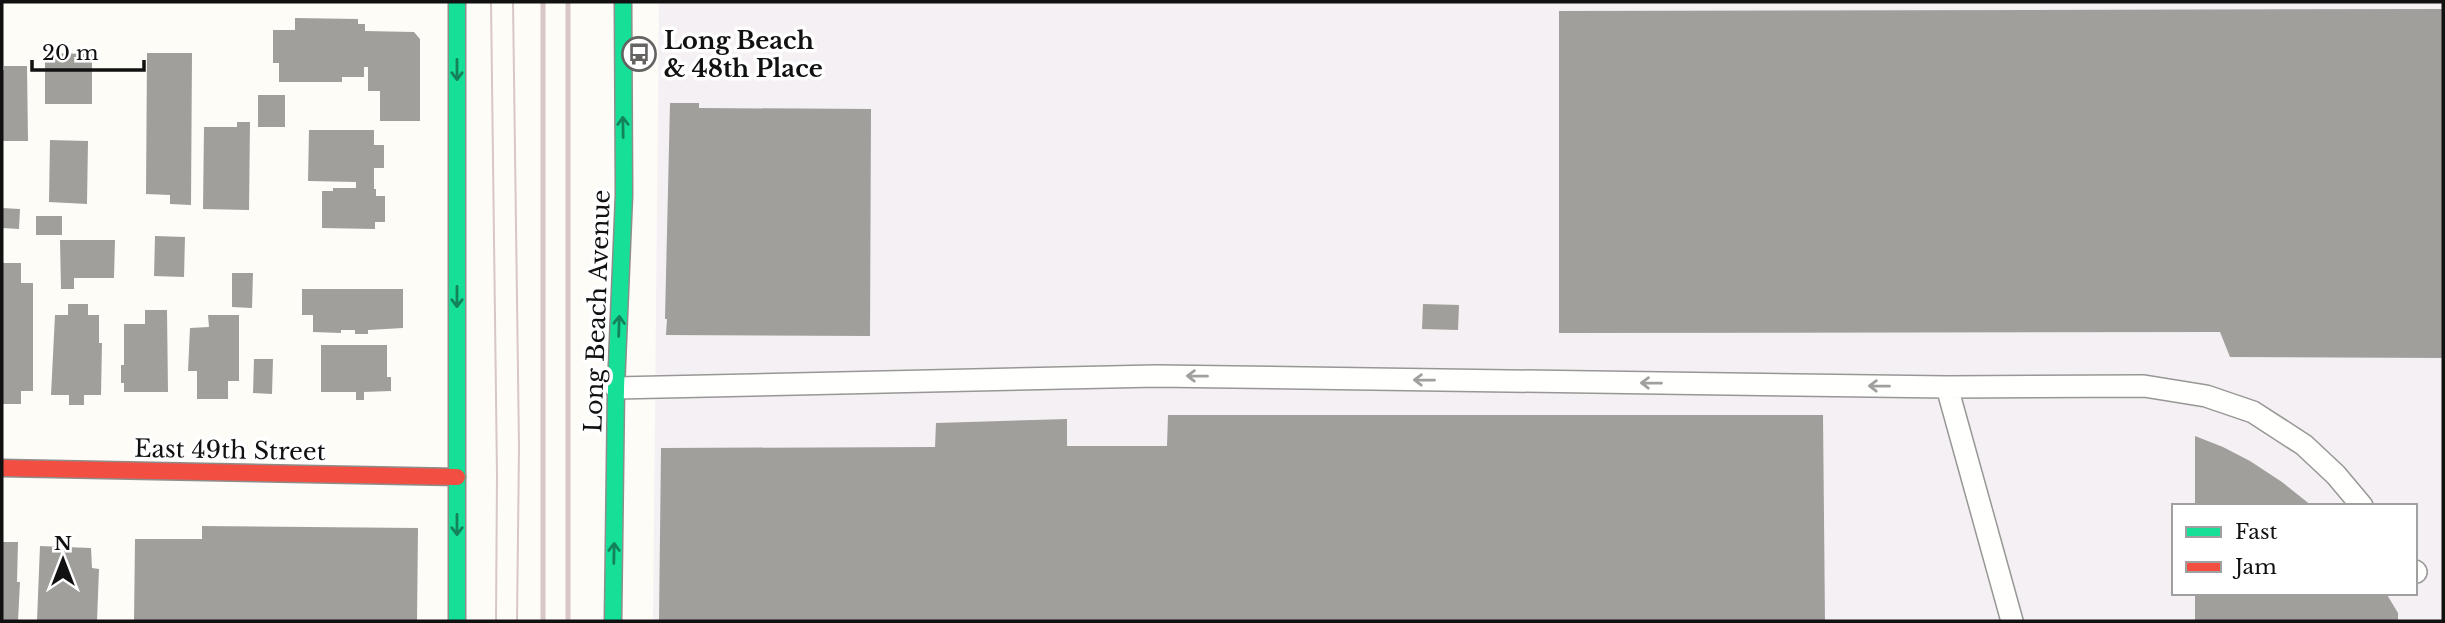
<svg xmlns="http://www.w3.org/2000/svg" width="2445" height="623" font-family="'Libre Baskerville',serif">
  <rect width="100%" height="100%" fill="#fdfcf7"/>
  <path fill="#f5f0f3" fill-rule="evenodd" d="M659 2H2443V621H653ZM2174 506H2415V593H2174Z"/>
  <path fill="#a19f9c" d="M2443 9V358L2230 357 2220 332 1559 333V11Z
    M295 18 358 19V24H365V31L414 32 420 39V121H380V91H368V67H364V77H342V82H279V63H273V30H295Z
    M45 53 92 54V104H45Z
    M147 53H192L191 205 170 204V195L146 194Z
    M4 66H27L28 141H2V70H4Z
    M258 95H285V127H258Z
    M670 103H699V108L871 109 870 336 666 335 667 319H665Z
    M237 122H250L249 210 203 209 204 127H237Z
    M309 130H374V145H384V168H374V189H376V196H385V222H375V229L322 228V191H333V188H356V182L308 181Z
    M50 140 88 141 87 204 49 202Z
    M2 208 20 209 19 229 2 228Z
    M36 216H62V235H36Z
    M155 236 185 237 184 277 154 276Z
    M60 240H115L114 278H74V289H61Z
    M2 263H21V283H33V391H21V404H2Z
    M232 273H253L252 308 232 307Z
    M302 289H403V328L368 330V334H355V330H341V333L313 332V315H302Z
    M68 304H88V315H99V343H102L101 395H84V405H69V395H51L55 315H68Z
    M1423 304 1459 305 1458 330 1422 329Z
    M145 310H167L168 392H124V383H121V365H124V324H145Z
    M208 315H239V381H228V399H197V371H188L190 328 209 327Z
    M321 345H387V377H391V391L364 392V400H356V392H321Z
    M254 359H273L272 394 253 393Z
    M1168 415H1823L1825 621H659L661 448 935 447 936 423 1067 419V446H1167Z
    M2195 436 2223 447 2250 461 2282 482 2312 506H2195Z
    M202 526 418 528 417 621H134L135 539H202Z
    M2 542H18L17 582H20L18 621H2Z
    M40 546 91 548 92 568 99 569 97 621H37Z
    M2195 593H2386L2398 613V621H2195Z"/>
  <g fill="none" stroke-linecap="round" stroke-linejoin="round">
    <g stroke="#979795" stroke-width="24">
      <path id="lane" d="M1947 387 2012 621
        M616 388 1156 376 1947 387 2144 386 2206 396 2253 412 2304 445 2336 475 2362 506
        M2415 571 2416 572"/>
    </g>
    <g stroke="#8e8d8b" stroke-width="19">
      <path id="fast" d="M457 2V621
        M613 621 616 388 624 195 623 2"/>
    </g>
    <g stroke="#8e8d8b" stroke-width="19">
      <path id="jam" d="M2 468 457 477"/>
    </g>
    <use href="#lane" stroke="#fffffe" stroke-width="21"/>
    <use href="#fast" stroke="#16e098" stroke-width="16"/>
    <use href="#jam" stroke="#f24e42" stroke-width="16"/>
    <path stroke="#d9c6c7" stroke-width="2" d="M491 2 497 475 496 621
      M513 2 519 448 517 621"/>
    <path stroke="#d9c6c7" stroke-width="5" d="M543 2V621
      M568 621V2"/>
  </g>
  <defs><path id="oneway-shaft" d="M-6 0H5M1.5-3L5.5 0L1.5 3" fill="none" stroke-width="1.6" stroke-linecap="round" stroke-linejoin="round" transform="scale(1.75)"/></defs>
  <g stroke="#14835b">
    <use href="#oneway-shaft" transform="translate(457 70) rotate(90)"/>
    <use href="#oneway-shaft" transform="translate(623 127) rotate(-91)"/>
    <use href="#oneway-shaft" transform="translate(457 297) rotate(90)"/>
    <use href="#oneway-shaft" transform="translate(619 326) rotate(-88)"/>
    <use href="#oneway-shaft" transform="translate(457 525) rotate(90)"/>
    <use href="#oneway-shaft" transform="translate(614 553) rotate(-89)"/>
  </g>
  <g stroke="#a0a09f">
    <use href="#oneway-shaft" transform="translate(1197 376) rotate(-179)"/>
    <use href="#oneway-shaft" transform="translate(1424 380) rotate(-179)"/>
    <use href="#oneway-shaft" transform="translate(1651 383) rotate(-179)"/>
    <use href="#oneway-shaft" transform="translate(1879 386) rotate(-179)"/>
  </g>
  <defs>
    <g id="bus-ring" transform="scale(1.75)"><circle r="9.5" fill="#fff" stroke="#646362" stroke-width="1.5"/><path d="M-5-6H5V4H4V6H2V4H-2V6H-4V4H-5ZM-3.5-4V0h7V-4ZM-3.5 1.2v1.5H-2V1.2ZM2 1.2v1.5H3.5V1.2Z" fill="#646362"/></g>
  </defs>
  <g fill-rule="evenodd">
    <use href="#bus-ring" x="639" y="54"/>
  </g>
  <g text-anchor="middle" dominant-baseline="central" stroke-width="7" stroke-linejoin="round" paint-order="stroke">
    <g font-size="24" font-weight="bold" fill="#111" stroke="#fff" text-anchor="start">
      <text x="664" y="40">Long Beach<tspan x="664" dy="28">&amp; 48th Place</tspan></text>
    </g>
    <g font-size="24" fill="#111" stroke="#fff">
      <text transform="translate(597 311) rotate(-88)">Long Beach Avenue</text>
      <text transform="translate(230 450) rotate(1)">East 49th Street</text>
    </g>
  </g>
  <rect width="2445" height="623" fill="none" stroke="#111111" stroke-width="7"/>
  <rect x="2172" y="504" width="245" height="91" fill="#ffffff" stroke="#a0a0a0" stroke-width="2"/>
  <rect x="2186" y="527" width="35" height="10" fill="#16e098" stroke="#a0a0a0" stroke-width="2"/>
  <text x="2235" y="539" font-size="21" fill="#111111">Fast</text>
  <rect x="2186" y="562" width="35" height="10" fill="#f24e42" stroke="#a0a0a0" stroke-width="2"/>
  <text x="2235" y="574" font-size="21" fill="#111111">Jam</text>
  <g transform="translate(63 560)" stroke="#ffffff" stroke-width="5" paint-order="stroke">
  <path d="M0-5L12 26L0 18L-12 26Z" fill="#111111"/>
  <text y="-10" font-size="19" font-weight="bold" text-anchor="middle" fill="#111111">N</text>
  </g>
  <path d="M32 60v10h112v-10" fill="none" stroke="#111111" stroke-width="3.5"/>
  <text x="42" y="60" font-size="21" fill="#111111" stroke="#ffffff" stroke-width="5" paint-order="stroke">20 m</text>
</svg>
